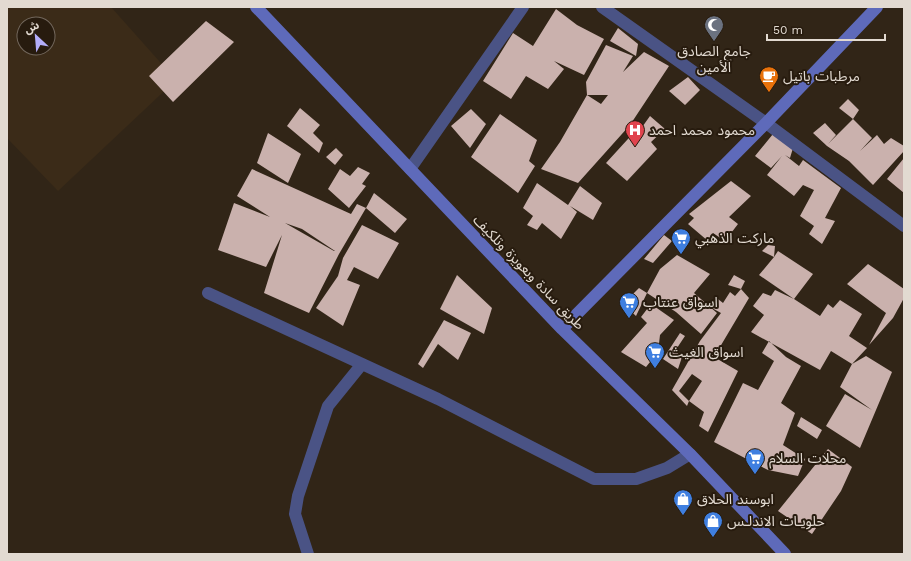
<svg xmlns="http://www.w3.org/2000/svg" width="911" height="561" font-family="'Work Sans','Noto Sans Arabic',sans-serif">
  <rect width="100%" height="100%" fill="#312517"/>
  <path fill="#3b2b18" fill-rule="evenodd" d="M7 7H111L176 80 58 191 7 138ZM24 24H48V48H24Z"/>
  <path fill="#cab1ad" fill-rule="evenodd" d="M556 9 577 25 604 39 584 75 554 61 564 69 548 89 526 76 511 99 483 81 513 33 533 46Z
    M206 21 234 42 173 102 149 76Z
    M618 28 638 44 636 56 610 41Z
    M606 45 633 56 623 72 644 52 669 66 630 125 578 183 541 169 560 142 587 95 601 104 608 95H587L586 82Z
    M688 77 700 90 685 105 669 91Z
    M848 99 859 110 853 119 839 108Z
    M300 108 320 125 313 133 323 143 319 153 287 126Z
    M471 109 486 124 470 148 451 126Z
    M500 114 537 140 529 161 535 166 518 193 471 157Z
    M650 116 665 129 651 142 657 149 627 181 606 163 638 128 640 130Z
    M853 119 872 138 860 151 877 135 884 144 891 138 904 146V151L873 185 849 161 827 146 813 133 825 123 836 135 828 144Z
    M268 133 301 154 288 183 257 163Z
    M773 134 793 148 790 158 785 155 799 166 803 160 841 188 825 218 835 221 822 244 809 234 814 226 800 216 814 190 803 185 794 196 767 175 782 156 771 168 755 156Z
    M336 148 343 155 335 165 326 157Z
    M904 158V193L887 179Z
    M358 167 370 173 362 184 366 186 349 208 328 189 340 169 350 176Z
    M252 169 351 214 357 204 366 208 374 193 407 219 395 233 366 208 339 254 309 313 264 293 282 235 266 267 218 250 234 203 270 217 237 196ZM285 223 302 229 335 251H334Z
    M731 181 751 196 729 217 738 224 725 241 713 233 708 241 688 224 694 218 689 214Z
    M537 183 568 205 580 186 602 203 593 220 570 206 577 212 561 239 542 223 537 230 527 225 533 216 523 208Z
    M362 225 399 243 378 279 354 267 347 280 360 285 343 326 316 308 338 276 343 258Z
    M664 235 672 241 653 263 644 259Z
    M768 245 775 246 774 257 778 251 813 274 794 299 759 275 774 257 762 251Z
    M677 255 710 274 694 293 717 313 701 334 676 312 647 293 660 269Z
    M868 264 904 289V298L893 318 869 345 886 313 847 284Z
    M457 275 492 308 484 334 440 309Z
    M734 275 745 281 741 289 728 285Z
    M639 288 647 293 636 316 623 304Z
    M741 289 749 298 714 357 738 371 708 432 699 426 704 412 689 401 702 381 692 374 679 391 689 401 687 406 672 390 700 341 721 313 710 307 718 299 723 303 730 292 735 296Z
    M775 290 794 299 820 316 828 304 833 308 840 300 862 314 849 336 867 348 852 364 831 351 820 370 751 332 764 315 753 306 763 293 771 296Z
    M651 304 674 320 660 335 658 352 646 367 621 352 647 323 641 317Z
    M444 320 471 333 458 360 438 344 423 368 418 364Z
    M680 333 685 336 675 351 682 357 678 369 663 359Z
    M769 341 786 357 801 366 781 403 795 413 783 445 805 459 798 476 768 470 714 442 743 383 758 390 774 361 762 353Z
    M866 356 892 372 860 448 826 426 845 394 872 410 840 387 852 364Z
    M801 417 822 430 817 439 797 426Z
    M828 449 852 467 841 491 812 534 778 511Z"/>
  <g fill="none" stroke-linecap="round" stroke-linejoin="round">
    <path stroke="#4a5385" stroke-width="12" d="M602 7 766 123 904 226
      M410 169 523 7
      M208 293 438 399 594 479H636L667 468 690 454
      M308 554 295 514 298 496 328 406 362 364"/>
    <path stroke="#5e6aba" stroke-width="12" d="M256 7 562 329 690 454 785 554
      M562 329 766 123 877 7"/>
  </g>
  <defs>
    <g id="mosque-pin" transform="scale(1)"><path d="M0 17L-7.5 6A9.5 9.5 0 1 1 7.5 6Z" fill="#6b7280" stroke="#271b0e"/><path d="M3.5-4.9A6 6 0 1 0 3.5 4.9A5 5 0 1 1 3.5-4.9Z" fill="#fff"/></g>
    <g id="cafe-pin" transform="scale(1)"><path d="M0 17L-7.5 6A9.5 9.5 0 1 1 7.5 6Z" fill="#e8710a" stroke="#271b0e"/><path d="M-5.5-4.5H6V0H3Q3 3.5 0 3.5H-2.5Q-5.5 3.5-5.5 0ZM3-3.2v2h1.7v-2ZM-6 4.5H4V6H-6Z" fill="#fff"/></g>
    <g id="hospital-pin" transform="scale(1)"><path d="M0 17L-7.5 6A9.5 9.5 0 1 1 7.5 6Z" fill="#e0444e" stroke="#271b0e"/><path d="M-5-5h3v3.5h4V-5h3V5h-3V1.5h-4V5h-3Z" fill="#fff"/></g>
    <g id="supermarket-pin" transform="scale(1)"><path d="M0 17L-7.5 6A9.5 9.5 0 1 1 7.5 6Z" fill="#3f7fe0" stroke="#271b0e"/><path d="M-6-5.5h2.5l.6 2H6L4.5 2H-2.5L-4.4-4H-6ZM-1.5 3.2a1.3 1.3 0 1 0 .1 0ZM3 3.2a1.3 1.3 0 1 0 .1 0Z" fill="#fff"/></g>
    <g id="shop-pin" transform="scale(1)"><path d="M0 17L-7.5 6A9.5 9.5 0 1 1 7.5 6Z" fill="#3f7fe0" stroke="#271b0e"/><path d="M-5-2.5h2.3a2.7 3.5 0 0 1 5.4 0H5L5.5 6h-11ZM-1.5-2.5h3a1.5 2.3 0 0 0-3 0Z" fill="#fff"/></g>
  </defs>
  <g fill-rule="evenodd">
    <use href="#mosque-pin" x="714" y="25"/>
    <use href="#cafe-pin" x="769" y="76"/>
    <use href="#hospital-pin" x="635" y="130"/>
    <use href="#supermarket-pin" x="681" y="238"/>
    <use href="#supermarket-pin" x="629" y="302"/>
    <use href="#supermarket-pin" x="655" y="352"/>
    <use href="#supermarket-pin" x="755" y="458"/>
    <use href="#shop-pin" x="683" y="499"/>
    <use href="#shop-pin" x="713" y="521"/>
  </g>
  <g text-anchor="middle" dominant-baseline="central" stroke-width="4" stroke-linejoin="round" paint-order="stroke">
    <g font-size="14" fill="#e2dad1" stroke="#271b0e" text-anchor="start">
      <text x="714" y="51" text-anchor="middle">جامع الصادق<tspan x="714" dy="16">الأمين</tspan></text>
      <text x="783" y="76">مرطبات باتيل</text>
      <text x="649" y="130">محمود محمد احمد</text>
      <text x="695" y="238">ماركت الذهبي</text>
      <text x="643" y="302">اسواق عنتاب</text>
      <text x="669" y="352">اسواق الغيث</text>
      <text x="769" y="458">محلات السلام</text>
      <text x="697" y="499">ابوسند الحلاق</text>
      <text x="727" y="521">حلويـات الاندلـس</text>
    </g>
    <g font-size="14" fill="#e2dad1" stroke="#271b0e">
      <text transform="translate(529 272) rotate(46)">طريق سادة وبعويزة وتلكيف</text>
    </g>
  </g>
  <rect width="911" height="561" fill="none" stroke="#e2dad1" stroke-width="16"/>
  <g transform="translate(36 36) rotate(334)"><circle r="19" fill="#271b0e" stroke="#72675c"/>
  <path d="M0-3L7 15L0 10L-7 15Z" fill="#b3adf9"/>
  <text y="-6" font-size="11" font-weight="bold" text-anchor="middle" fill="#e2dad1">ش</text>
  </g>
  <path d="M767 34v6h118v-6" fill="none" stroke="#e2dad1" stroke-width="2"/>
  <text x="773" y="34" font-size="12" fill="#e2dad1" stroke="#271b0e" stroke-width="3" paint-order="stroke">50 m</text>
</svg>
